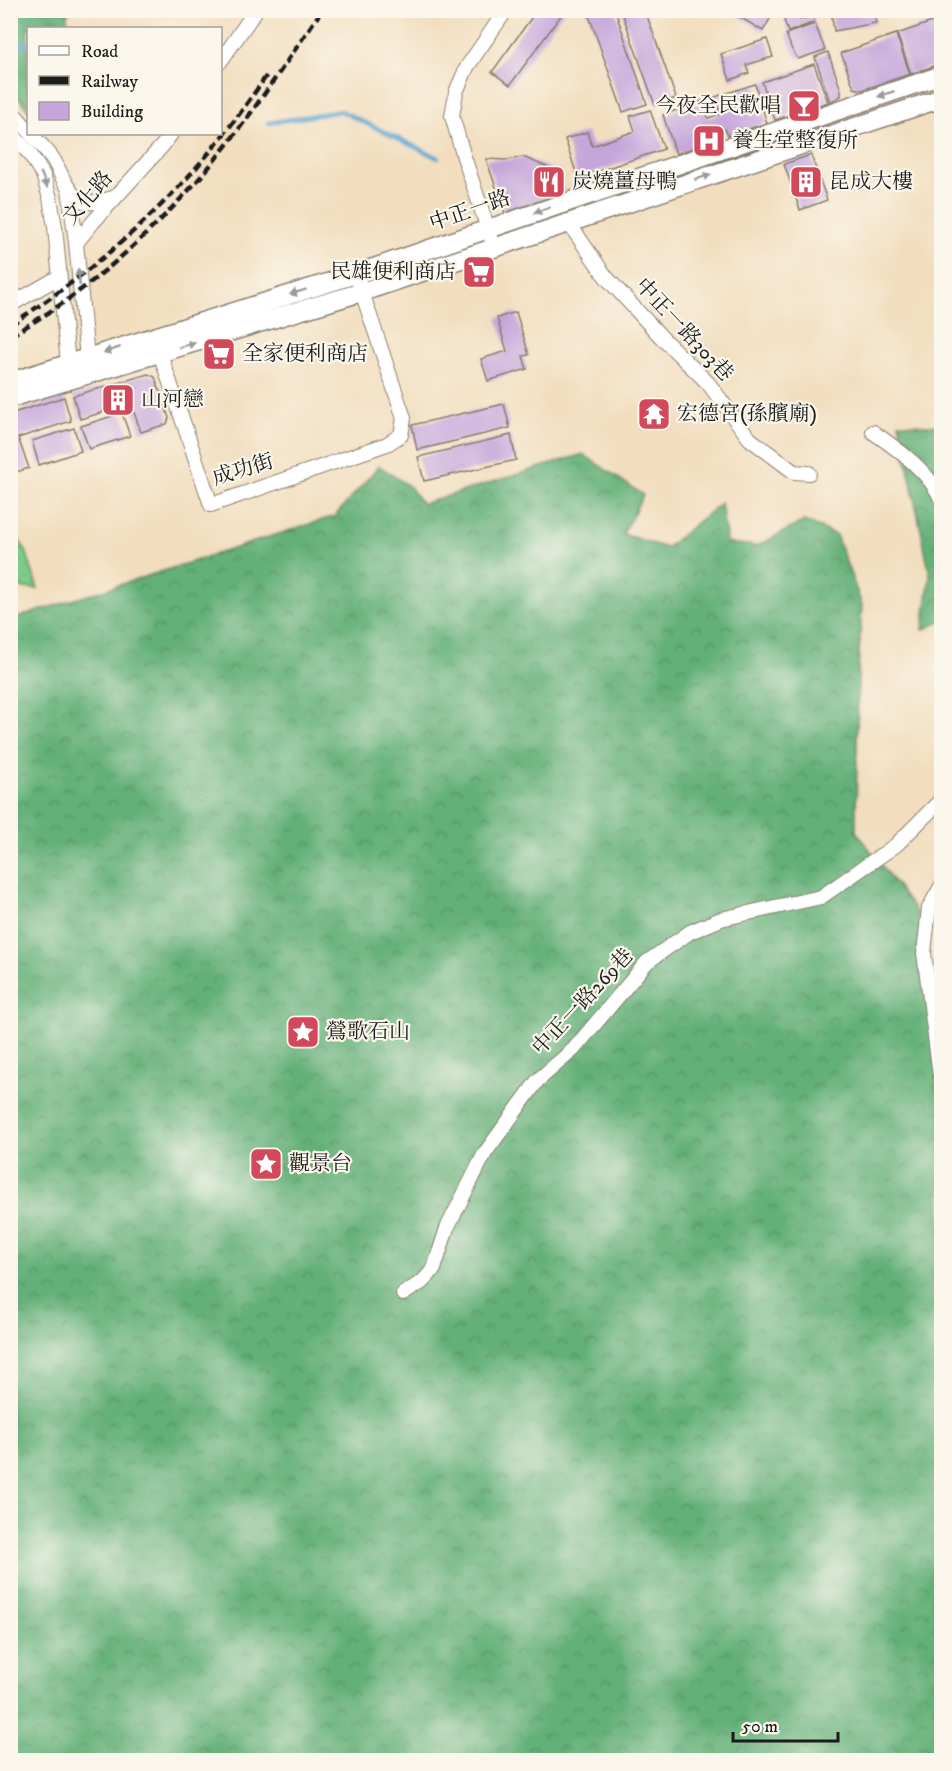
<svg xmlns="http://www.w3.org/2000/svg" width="952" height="1771" font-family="'IM FELL DW Pica','Noto Serif TC',serif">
  <defs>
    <pattern id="forest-crowns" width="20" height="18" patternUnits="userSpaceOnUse" patternTransform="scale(1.5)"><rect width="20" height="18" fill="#64b078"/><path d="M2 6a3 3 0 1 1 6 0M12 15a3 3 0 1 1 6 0" fill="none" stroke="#528e62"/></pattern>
    <pattern id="park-dots" width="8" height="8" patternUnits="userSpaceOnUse" patternTransform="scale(1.5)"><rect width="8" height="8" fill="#7bcc8c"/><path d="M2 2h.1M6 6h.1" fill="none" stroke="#6aaf78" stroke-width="1.8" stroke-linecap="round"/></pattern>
  </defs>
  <rect width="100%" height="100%" fill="#fbf7ec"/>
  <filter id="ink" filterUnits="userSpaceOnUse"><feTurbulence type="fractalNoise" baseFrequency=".0167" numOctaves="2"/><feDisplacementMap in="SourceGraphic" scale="12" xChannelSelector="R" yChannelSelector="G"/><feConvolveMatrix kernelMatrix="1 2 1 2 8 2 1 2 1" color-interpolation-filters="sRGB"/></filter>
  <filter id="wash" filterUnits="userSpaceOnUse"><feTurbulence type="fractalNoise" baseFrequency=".008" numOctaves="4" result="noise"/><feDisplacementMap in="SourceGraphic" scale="24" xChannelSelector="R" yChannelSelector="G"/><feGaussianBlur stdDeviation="1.35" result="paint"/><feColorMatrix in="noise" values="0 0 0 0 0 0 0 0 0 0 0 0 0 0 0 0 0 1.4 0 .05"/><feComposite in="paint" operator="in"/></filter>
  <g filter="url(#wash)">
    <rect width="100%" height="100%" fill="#f2debf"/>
    <path fill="url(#forest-crowns)" stroke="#40664a" stroke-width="1.5" d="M10 11H71L67 14 68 28H28V110L11 88Z
      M899 423 941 426V621L923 630 930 575Z
      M583 454 643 495 623 534 666 548 721 503 727 543 757 546 804 521 836 535 862 605 858 672 856 831 917 913 936 992 941 999V1760H11L10 620 335 516 379 466 410 487 422 504Z"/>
    <path fill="url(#park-dots)" stroke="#4c7454" stroke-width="1.5" d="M10 526 26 551 38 589 11 587Z"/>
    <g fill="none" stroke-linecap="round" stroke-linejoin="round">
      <path stroke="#55a3ce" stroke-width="4.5" d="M10 39 28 46
        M268 123 341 111 438 158"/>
    </g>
    <g id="blocks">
      <path fill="#c5a5da" d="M537 10H565L510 85 492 72Z
        M587 10H615L647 104 623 112Z
        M621 10H645L676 98 655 105Z
        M728 10H775L763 31Z
        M831 10H874L876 23 834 31Z
        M880 10H908V12L881 17Z
        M798 15 800 20 812 16 815 22 788 32 784 20Z
        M938 20 942 29V63L911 74 897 34Z
        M815 24 825 50 798 59 792 50 786 34Z
        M896 34 910 74 862 90 854 88 841 53Z
        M767 39 773 57 746 65 749 73 730 80 721 54Z
        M828 52 841 90V96L830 102 815 57Z
        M814 64 828 102 775 120 762 82Z
        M755 84 767 123 728 136 725 129 713 133 715 140 676 154 663 115 702 101 708 118 720 114 715 97Z
        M650 110 664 149 578 178 565 139 587 132 592 146 635 131 630 116Z
        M811 155 827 200 800 210 784 164Z
        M523 157 559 172 565 192 505 213 486 159 507 160Z
        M516 312 529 355 523 356 527 369 488 381 481 359 507 351 497 318Z
        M148 374 155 377 169 418 167 424 141 432 131 404 80 419 73 396Z
        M64 397 71 421 18 438 29 468 10 474V414Z
        M504 404 510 428 417 450 412 425Z
        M122 413 130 436 89 449 81 426Z
        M74 428 81 451 39 465 32 441Z
        M511 435 516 460 424 481 418 457Z"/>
    </g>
  </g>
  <g filter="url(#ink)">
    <use href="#blocks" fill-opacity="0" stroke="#877d6e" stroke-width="1.5"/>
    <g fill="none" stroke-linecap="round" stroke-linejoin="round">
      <g stroke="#877d6e" stroke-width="16">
        <path id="minor" d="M220 62 256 10
          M10 109 28 130
          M10 132 30 154 43 175 50 198 55 227 68 364 74 369
          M31 134C38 142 47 150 53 159 62 173 68 200 88 202 97 204 107 199 116 197
          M69 188 76 243 87 358 85 365
          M568 222 606 277 663 339 708 383 750 439 794 472 809 473
          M76 243 94 221 163 145 171 134
          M494 247 463 154 452 116 456 92 467 67 506 10
          M10 305 59 277
          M160 353 211 505 387 444 401 435 404 418 356 274
          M873 432C897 449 931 472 942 501
          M942 885 929 908 924 953 942 1090
          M403 1294 422 1282 434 1269 447 1228 485 1153 538 1080 574 1049 647 962 690 932 721 919 821 897 896 845 942 799"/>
      </g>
      <g stroke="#877d6e" stroke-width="21">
        <path id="major" d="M10 382 356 274 942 75
          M10 398 362 292 942 98"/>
      </g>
      <use href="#minor" stroke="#fff" stroke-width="14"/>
      <use href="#major" stroke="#fff" stroke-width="18"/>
      <path stroke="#1c1c1c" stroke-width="4.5" stroke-dasharray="9 4.5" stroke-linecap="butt" d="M10 325C89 275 167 208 224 134 239 115 253 95 267 75
        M10 336C34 322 57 308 79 291 122 259 162 220 198 180 244 127 282 68 322 10"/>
    </g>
    <defs><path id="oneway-solid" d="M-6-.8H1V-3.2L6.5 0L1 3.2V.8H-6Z" transform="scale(1.5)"/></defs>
    <g fill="#999">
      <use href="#oneway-solid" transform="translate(886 94) rotate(161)"/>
      <use href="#oneway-solid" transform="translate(703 177) rotate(-18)"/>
      <use href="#oneway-solid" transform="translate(44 180) rotate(67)"/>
      <use href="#oneway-solid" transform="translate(542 210) rotate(161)"/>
      <use href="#oneway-solid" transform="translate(79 277) rotate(-95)"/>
      <use href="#oneway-solid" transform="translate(298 292) rotate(163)"/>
      <use href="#oneway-solid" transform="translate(187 345) rotate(-17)"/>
      <use href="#oneway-solid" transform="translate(112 350) rotate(162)"/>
    </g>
  </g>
  <defs>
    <g id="bar-square" transform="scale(1.725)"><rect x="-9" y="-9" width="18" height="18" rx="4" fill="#d1495b" stroke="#fbf7ec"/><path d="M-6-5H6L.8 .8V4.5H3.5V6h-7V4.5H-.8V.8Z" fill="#fff"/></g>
    <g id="hospital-square" transform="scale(1.725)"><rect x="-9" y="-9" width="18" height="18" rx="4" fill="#d1495b" stroke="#fbf7ec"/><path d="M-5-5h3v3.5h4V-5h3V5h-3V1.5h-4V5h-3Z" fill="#fff"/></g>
    <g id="restaurant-square" transform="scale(1.725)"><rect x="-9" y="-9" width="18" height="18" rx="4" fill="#d1495b" stroke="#fbf7ec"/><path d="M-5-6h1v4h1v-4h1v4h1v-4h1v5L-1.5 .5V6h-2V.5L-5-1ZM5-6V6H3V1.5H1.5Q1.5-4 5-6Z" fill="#fff"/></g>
    <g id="building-square" transform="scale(1.725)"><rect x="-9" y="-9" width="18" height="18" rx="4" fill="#d1495b" stroke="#fbf7ec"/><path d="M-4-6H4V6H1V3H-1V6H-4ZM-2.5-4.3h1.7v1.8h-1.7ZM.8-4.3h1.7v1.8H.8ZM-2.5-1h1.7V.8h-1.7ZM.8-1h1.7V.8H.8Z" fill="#fff"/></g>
    <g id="supermarket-square" transform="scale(1.725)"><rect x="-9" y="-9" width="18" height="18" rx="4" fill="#d1495b" stroke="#fbf7ec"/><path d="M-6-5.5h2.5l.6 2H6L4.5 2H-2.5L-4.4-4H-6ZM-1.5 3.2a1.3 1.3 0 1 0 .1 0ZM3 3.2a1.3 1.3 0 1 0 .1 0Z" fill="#fff"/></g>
    <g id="temple-square" transform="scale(1.725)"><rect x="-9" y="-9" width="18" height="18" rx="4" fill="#d1495b" stroke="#fbf7ec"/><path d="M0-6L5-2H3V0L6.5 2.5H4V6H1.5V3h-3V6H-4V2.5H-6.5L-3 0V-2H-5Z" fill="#fff"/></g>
    <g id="sight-square" transform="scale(1.725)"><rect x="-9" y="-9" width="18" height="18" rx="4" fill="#d1495b" stroke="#fbf7ec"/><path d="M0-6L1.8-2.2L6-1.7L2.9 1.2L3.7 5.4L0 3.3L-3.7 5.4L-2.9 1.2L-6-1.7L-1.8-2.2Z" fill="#fff"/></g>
  </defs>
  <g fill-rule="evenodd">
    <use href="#bar-square" x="804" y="106"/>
    <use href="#hospital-square" x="709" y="141"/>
    <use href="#restaurant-square" x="549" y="182"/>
    <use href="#building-square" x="806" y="182"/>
    <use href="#supermarket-square" x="479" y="272"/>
    <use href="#supermarket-square" x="219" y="354"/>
    <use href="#building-square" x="118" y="400"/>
    <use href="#temple-square" x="654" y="414"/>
    <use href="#sight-square" x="303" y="1032"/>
    <use href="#sight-square" x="266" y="1164"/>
  </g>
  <g text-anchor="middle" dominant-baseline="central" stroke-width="4.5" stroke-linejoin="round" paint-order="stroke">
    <g font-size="21" fill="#1c1c1c" stroke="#fbf7ec" text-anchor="start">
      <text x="781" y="106" text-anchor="end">今夜全民歡唱</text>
      <text x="732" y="141">養生堂整復所</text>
      <text x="572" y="182">炭燒薑母鴨</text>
      <text x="829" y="182">昆成大樓</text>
      <text x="456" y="272" text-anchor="end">民雄便利商店</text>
      <text x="242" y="354">全家便利商店</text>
      <text x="141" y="400">山河戀</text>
      <text x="677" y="414">宏德宮(孫臏廟)</text>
      <text x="326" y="1032">鶯歌石山</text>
      <text x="289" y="1164">觀景台</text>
    </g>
    <g font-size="21" fill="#1c1c1c" stroke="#fbf7ec">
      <text transform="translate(88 198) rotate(-49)">文化路</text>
      <text transform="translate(470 211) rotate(-19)">中正一路</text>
      <text transform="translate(684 330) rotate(47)">中正一路303巷</text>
      <text transform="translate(243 470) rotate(-17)">成功街</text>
      <text transform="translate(583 1002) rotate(-47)">中正一路269巷</text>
    </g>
  </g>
  <rect width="952" height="1771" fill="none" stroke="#fbf7ec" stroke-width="36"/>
  <rect x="27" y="27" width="195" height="108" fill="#fbf7ec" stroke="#a29f99" stroke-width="1.5"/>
  <rect x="39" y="46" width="30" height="9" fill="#ffffff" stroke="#a29f99" stroke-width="1.5"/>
  <text x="81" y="57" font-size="18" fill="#1c1c1c">Road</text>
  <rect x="39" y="76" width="30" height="9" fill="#1c1c1c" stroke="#a29f99" stroke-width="1.5"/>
  <text x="81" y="87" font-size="18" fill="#1c1c1c">Railway</text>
  <rect x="39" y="102" width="30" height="18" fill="#c5a5da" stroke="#a29f99" stroke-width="1.5"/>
  <text x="81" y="117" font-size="18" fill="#1c1c1c">Building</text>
  <path d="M733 1732v9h105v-9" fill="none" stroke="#1c1c1c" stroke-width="3"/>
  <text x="742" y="1732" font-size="18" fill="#1c1c1c" stroke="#fbf7ec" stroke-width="4.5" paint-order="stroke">50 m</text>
</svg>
